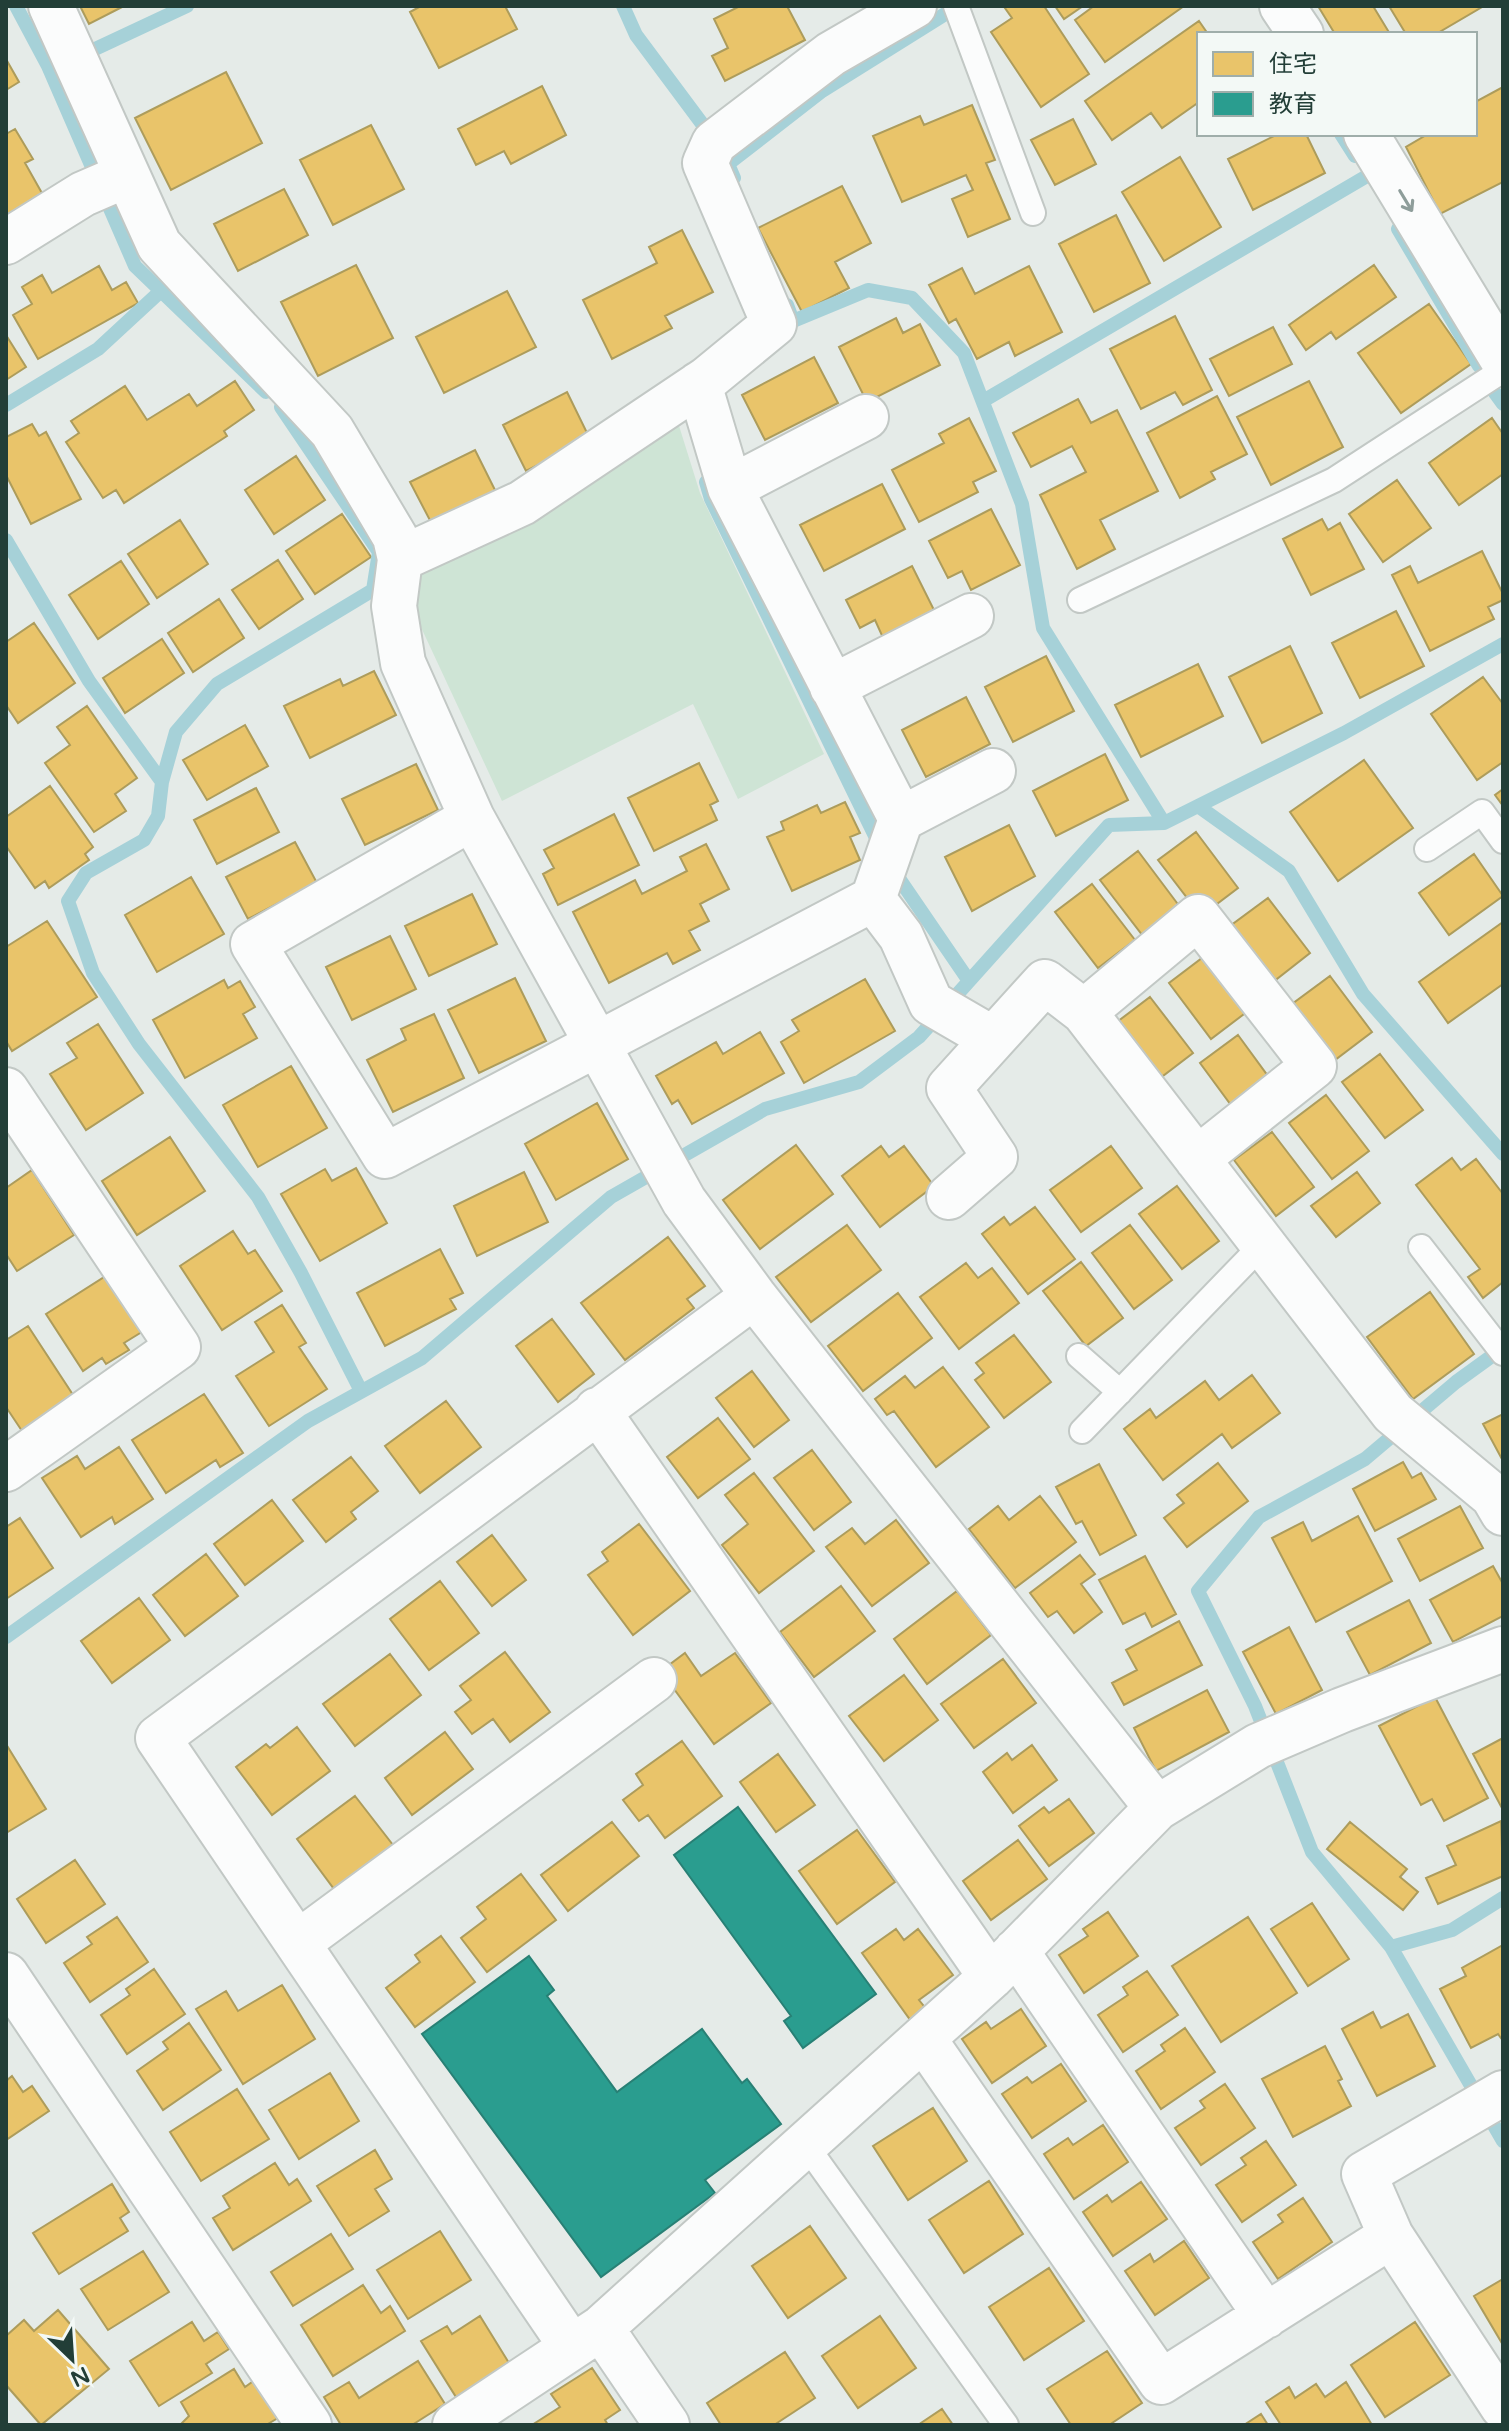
<svg xmlns="http://www.w3.org/2000/svg" width="1509" height="2431" font-family="'Varela Round','Noto Sans JP',sans-serif">
  <rect width="100%" height="100%" fill="#e5ebe8"/>
  <path fill="#cee4d5" d="M670 397 700 493 824 754 738 799 693 704 502 801 412 608 411 546Z"/>
  <path fill="#e9c46a" stroke="#ad9c5b" stroke-width="2" d="M80 6H124L89 24Z
    M421 6H505L517 29 439 68 410 12Z
    M740 6H787L805 40 725 81 712 56 728 48 714 19Z
    M1007 6H1044L1089 74 1041 107 991 32 1012 18 1005 8Z
    M1055 6H1083L1064 19Z
    M1094 6H1184L1105 62 1075 20Z
    M1318 6H1373L1390 34H1335Z
    M1389 6H1481L1482 7 1436 34H1406Z
    M1199 21 1208 34H1199V102L1162 128 1151 113 1112 140 1085 101Z
    M6 59 19 82 6 90Z
    M226 72 262 143 171 190 135 118Z
    M542 86 566 135 511 164 504 151 476 165 458 129Z
    M1503 87V182L1440 214 1406 147 1428 134H1475V102Z
    M972 105 995 160 986 163 1010 219 968 237 952 199 973 190 966 175 902 202 873 136 920 116 924 125Z
    M1073 119 1096 164 1055 185 1031 140Z
    M371 125 404 189 333 225 300 160Z
    M15 129 33 159 25 163 43 195 6 217V134Z
    M1278 134H1306L1325 173 1253 210 1228 159Z
    M1180 157 1221 227 1164 261 1122 192Z
    M842 186 871 243 835 262 849 288 802 312 758 228Z
    M284 189 308 235 238 271 214 224Z
    M1116 215 1150 283 1094 312 1059 244Z
    M682 230 713 292 665 316 672 328 612 359 583 300 657 263 649 247Z
    M356 265 393 338 318 376 281 302Z
    M1374 265 1396 297 1336 339 1331 332 1306 350 1289 325Z
    M99 266 112 290 126 282 138 303 38 359 13 315 32 304 22 287 42 275 52 293Z
    M1029 266 1062 332 1015 356 1009 342 977 359 956 319 949 323 929 285 962 268 975 294Z
    M507 291 536 347 444 393 416 337Z
    M1429 304 1471 364 1401 413 1358 353Z
    M1175 316 1212 390 1183 405 1175 392 1141 409 1110 349Z
    M896 318 903 333 920 324 940 365 867 402 839 347Z
    M1273 327 1292 364 1229 396 1210 359Z
    M6 335 26 367 6 380Z
    M814 357 838 403 765 440 742 395Z
    M235 381 254 410 224 431 227 436 124 503 116 490 103 498 66 442 79 433 71 421 125 386 147 420 189 394 197 406Z
    M1309 381 1343 447 1271 485 1237 417Z
    M567 392 590 439 526 471 503 425Z
    M1217 396 1247 454 1211 472 1215 479 1180 498 1147 433Z
    M1078 399 1091 423 1117 410 1158 491 1100 520 1115 549 1077 569 1040 495 1086 472 1072 446 1031 467 1013 433Z
    M969 418 996 471 973 482 978 492 919 522 892 470 944 443 939 434Z
    M1492 418 1503 434V474L1459 505 1429 463Z
    M32 424 39 436 46 432 81 499 31 524 6 475V437Z
    M475 450 498 496 434 528 410 482Z
    M296 456 325 500 274 534 245 490Z
    M1397 480 1431 528 1383 562 1349 514Z
    M882 484 905 529 824 571 800 525Z
    M991 509 1020 565 971 590 962 571 948 578 929 541Z
    M342 514 371 557 315 594 286 551Z
    M1322 519 1328 530 1340 523 1364 569 1311 595 1283 539Z
    M180 520 208 564 157 598 128 554Z
    M1482 551 1503 594V600L1488 607 1494 619 1430 651 1392 575 1410 566 1418 583Z
    M278 560 303 599 259 629 232 590Z
    M121 561 149 604 98 639 69 595Z
    M912 566 936 614 884 640 875 620 860 628 846 600Z
    M219 599 244 638 193 672 168 633Z
    M1396 611 1424 666 1360 698 1332 643Z
    M34 623 75 683 18 723 6 705V642Z
    M162 639 184 673 125 713 103 678Z
    M1290 646 1322 713 1262 743 1229 677Z
    M1046 656 1074 711 1013 742 985 687Z
    M1198 664 1223 716 1141 757 1115 705Z
    M374 671 396 715 310 758 284 706 340 679 343 686Z
    M1483 677 1503 704V762L1477 780 1431 714Z
    M966 697 990 744 926 777 902 730Z
    M87 706 137 778 115 794 126 811 94 832 45 763 70 745 57 727Z
    M245 725 268 766 207 800 183 760Z
    M1105 754 1128 800 1056 836 1033 791Z
    M1364 760 1413 828 1338 881 1290 812Z
    M699 763 718 801 710 805 717 820 654 851 628 798Z
    M416 764 438 810 365 845 342 799Z
    M50 786 93 847 85 854 89 860 49 888 45 881 35 888 6 846V817Z
    M256 788 279 832 217 864 194 820Z
    M1503 789V806L1495 795Z
    M845 802 860 833 850 837 860 860 792 891 767 837 784 830 781 822 817 805 821 813Z
    M614 814 639 865 558 905 543 874 554 868 544 850Z
    M1009 825 1035 876 972 911 945 857Z
    M1196 832 1238 888 1201 916 1158 860Z
    M295 842 317 883 248 919 226 877Z
    M706 844 729 889 700 904 709 921 689 931 700 950 673 964 667 953 609 983 573 912 635 880 642 894 687 871 680 857Z
    M1138 851 1180 907 1143 936 1100 880Z
    M1474 854 1503 896 1449 935 1419 893Z
    M191 877 224 934 157 972 125 915Z
    M1092 884 1135 940 1098 968 1055 912Z
    M472 894 497 944 429 976 405 926Z
    M1268 898 1310 953 1273 982 1230 926Z
    M47 921 97 997 12 1051 6 1041V947Z
    M1503 922V984L1448 1023 1419 982Z
    M390 936 416 989 352 1020 326 967Z
    M1206 955 1248 1011 1211 1039 1169 983Z
    M1330 976 1372 1032 1335 1060 1292 1004Z
    M515 978 546 1041 479 1073 448 1010Z
    M865 979 895 1031 804 1083 781 1042 799 1031 792 1020Z
    M224 980 228 988 240 981 255 1007 243 1014 257 1038 185 1078 153 1020Z
    M1150 997 1193 1053 1155 1082 1113 1025Z
    M434 1014 464 1078 393 1112 367 1060 406 1040 401 1029Z
    M98 1024 143 1093 86 1130 50 1074 77 1058 67 1043Z
    M760 1032 784 1073 692 1124 678 1100 672 1104 656 1076 716 1042 723 1054Z
    M1238 1035 1279 1091 1242 1120 1200 1063Z
    M1380 1054 1423 1110 1385 1138 1342 1082Z
    M291 1066 327 1128 258 1167 223 1105Z
    M1326 1095 1369 1151 1332 1179 1289 1123Z
    M597 1103 628 1159 556 1200 525 1144Z
    M1272 1132 1314 1187 1276 1216 1234 1160Z
    M170 1137 205 1191 137 1235 102 1181Z
    M796 1145 833 1194 760 1249 723 1200Z
    M881 1146 889 1157 904 1146 934 1186 880 1227 842 1176Z
    M1111 1146 1142 1188 1081 1232 1050 1190Z
    M1452 1158 1461 1170 1476 1159 1503 1194V1282L1483 1298 1468 1277 1480 1269 1416 1185Z
    M356 1168 387 1223 320 1261 281 1194 325 1169 332 1181Z
    M32 1170 74 1235 17 1271 6 1254V1188Z
    M524 1172 548 1222 477 1256 454 1206Z
    M1357 1172 1380 1203 1336 1237 1311 1206Z
    M1177 1186 1219 1241 1182 1269 1139 1214Z
    M1035 1207 1075 1259 1028 1294 982 1234 1004 1217 1010 1225Z
    M847 1225 881 1270 811 1322 776 1277Z
    M1130 1225 1172 1280 1134 1309 1092 1253Z
    M233 1231 248 1254 255 1250 282 1291 222 1330 180 1266Z
    M668 1237 705 1286 687 1299 694 1308 625 1360 581 1303Z
    M440 1249 463 1293 450 1299 456 1309 385 1346 357 1293Z
    M1081 1262 1123 1318 1086 1346 1043 1291Z
    M966 1263 978 1278 992 1268 1019 1303 959 1349 920 1297Z
    M109 1274 145 1330 124 1343 129 1350 106 1364 102 1358 83 1371 46 1314Z
    M1430 1292 1474 1354 1413 1399 1367 1337Z
    M898 1293 932 1338 863 1391 828 1346Z
    M282 1305 306 1343 299 1347 327 1389 269 1426 236 1376 274 1352 255 1322Z
    M552 1319 594 1374 558 1402 516 1346Z
    M28 1326 77 1401 24 1434 6 1407V1340Z
    M1014 1335 1051 1382 1004 1418 975 1380 984 1373 976 1363Z
    M943 1367 989 1427 936 1467 894 1411 887 1415 875 1399 905 1376 915 1388Z
    M752 1371 789 1420 754 1447 716 1398Z
    M1252 1375 1280 1413 1232 1448 1222 1434 1163 1480 1124 1429 1150 1409 1156 1418 1205 1381 1219 1400Z
    M204 1394 243 1453 220 1467 216 1460 166 1493 132 1440Z
    M446 1401 481 1447 420 1493 385 1446Z
    M1503 1414V1461L1483 1424Z
    M718 1418 750 1459 698 1498 667 1457Z
    M119 1447 153 1499 115 1524 112 1517 81 1537 42 1478 77 1456 85 1469Z
    M812 1450 851 1502 814 1530 774 1478Z
    M351 1457 378 1491 351 1512 356 1519 326 1542 293 1500Z
    M1403 1462 1412 1478 1421 1473 1436 1499 1375 1531 1353 1489Z
    M1218 1463 1248 1501 1187 1547 1164 1518 1184 1503 1177 1495Z
    M1099 1464 1136 1535 1100 1555 1082 1521 1076 1524 1056 1487Z
    M754 1473 814 1551 759 1593 722 1545 748 1524 725 1495Z
    M1040 1496 1076 1542 1015 1588 969 1529 998 1506 1009 1520Z
    M272 1500 303 1541 245 1585 214 1544Z
    M1460 1506 1483 1548 1420 1581 1398 1539Z
    M1358 1516 1392 1581 1316 1622 1272 1538 1303 1522 1312 1541Z
    M20 1518 53 1568 6 1599V1527Z
    M896 1520 929 1563 872 1606 826 1547 852 1528 865 1544Z
    M639 1524 690 1591 633 1635 588 1575 608 1561 602 1552Z
    M492 1535 526 1580 492 1606 457 1562Z
    M206 1554 238 1596 185 1636 153 1595Z
    M1080 1555 1095 1574 1081 1584 1102 1612 1074 1633 1057 1611 1048 1617 1030 1593Z
    M1145 1556 1176 1614 1152 1627 1145 1613 1123 1624 1099 1580Z
    M1493 1566 1503 1584V1616L1453 1642 1430 1600Z
    M440 1581 479 1633 429 1670 390 1619Z
    M841 1586 875 1631 814 1677 780 1632Z
    M957 1591 991 1635 927 1684 894 1639Z
    M139 1598 170 1640 112 1683 81 1641Z
    M1409 1600 1431 1643 1370 1675 1347 1632Z
    M1179 1621 1202 1665 1124 1705 1112 1683 1137 1670 1126 1650Z
    M1289 1627 1322 1690 1276 1714 1243 1652Z
    M505 1652 550 1712 510 1742 493 1719 472 1734 455 1712 471 1700 460 1686Z
    M685 1653 701 1676 735 1653 771 1703 714 1744 661 1671Z
    M390 1654 421 1695 355 1746 323 1704Z
    M1003 1659 1036 1703 974 1748 941 1704Z
    M904 1675 938 1720 884 1761 849 1716Z
    M1207 1690 1229 1732 1156 1771 1134 1728Z
    M1435 1697 1488 1798 1444 1821 1432 1799 1421 1805 1379 1726Z
    M297 1727 330 1771 272 1815 236 1767 266 1744 270 1748Z
    M445 1732 473 1769 412 1815 385 1778Z
    M1503 1738V1810L1473 1754Z
    M682 1741 722 1796 665 1838 648 1815 639 1821 623 1800 643 1785 636 1774Z
    M6 1744 46 1809 6 1833Z
    M1032 1745 1057 1780 1013 1813 983 1772 1007 1753 1012 1760Z
    M778 1754 815 1805 776 1832 740 1782Z
    M355 1796 393 1845 334 1889 297 1839Z
    M1069 1799 1094 1833 1049 1866 1019 1826 1044 1807 1049 1813Z
    M1501 1821 1503 1876 1438 1904 1426 1878 1456 1865 1447 1846Z
    M612 1822 639 1856 568 1911 541 1875Z
    M1350 1822 1407 1869 1400 1877 1418 1892 1403 1910 1327 1849Z
    M857 1830 895 1882 837 1924 799 1871Z
    M1018 1840 1047 1879 991 1920 963 1881Z
    M75 1860 105 1904 46 1943 17 1899Z
    M521 1874 556 1920 487 1972 461 1938 486 1919 477 1907Z
    M1312 1903 1349 1959 1308 1986 1271 1929Z
    M1108 1912 1138 1956 1084 1993 1059 1955 1088 1936 1083 1929Z
    M117 1917 148 1962 90 2002 64 1963 92 1944 87 1937Z
    M1248 1917 1297 1993 1221 2042 1172 1966Z
    M896 1929 904 1940 918 1929 953 1975 919 2000 927 2010 911 2021 862 1953Z
    M441 1936 475 1982 415 2027 386 1988 420 1962 415 1955Z
    M1503 1945V2041L1498 2034 1471 2048 1440 1989 1466 1976 1462 1968Z
    M154 1969 185 2014 127 2054 101 2015 130 1995 126 1989Z
    M1147 1971 1178 2015 1123 2052 1098 2015 1128 1995 1123 1987Z
    M282 1985 315 2039 243 2084 196 2009 226 1991 238 2011Z
    M1021 2009 1046 2046 992 2083 962 2039 986 2022 991 2029Z
    M1373 2012 1381 2028 1408 2014 1435 2066 1377 2096 1342 2029Z
    M189 2023 221 2070 163 2110 137 2071 168 2049 163 2042Z
    M1185 2028 1215 2072 1161 2109 1136 2071 1165 2051 1161 2045Z
    M1325 2046 1342 2079 1338 2081 1351 2106 1293 2137 1262 2079Z
    M1061 2064 1086 2101 1032 2138 1002 2094 1027 2077 1032 2083Z
    M330 2073 359 2121 299 2159 269 2110Z
    M12 2076 23 2092 32 2086 49 2111 6 2140V2081Z
    M1225 2084 1255 2128 1201 2165 1175 2128 1205 2108 1200 2101Z
    M237 2089 269 2139 201 2181 170 2132Z
    M933 2108 967 2161 908 2200 873 2146Z
    M1103 2125 1128 2162 1074 2199 1044 2154 1068 2138 1073 2145Z
    M1266 2141 1296 2185 1242 2222 1216 2185 1246 2165 1241 2158Z
    M375 2150 392 2179 375 2189 389 2211 349 2236 317 2186Z
    M275 2163 289 2185 297 2179 311 2201 233 2250 213 2218 230 2208 223 2196Z
    M989 2181 1023 2234 964 2273 929 2220Z
    M1141 2182 1167 2219 1113 2256 1083 2212 1107 2195 1112 2202Z
    M112 2184 129 2212 120 2218 128 2231 59 2274 33 2233Z
    M1303 2198 1332 2242 1278 2279 1253 2242 1283 2222 1278 2215Z
    M810 2226 846 2278 788 2318 752 2266Z
    M440 2231 471 2280 408 2319 377 2270Z
    M331 2234 353 2269 293 2306 271 2272Z
    M1184 2241 1209 2278 1155 2315 1125 2271 1150 2254 1154 2262Z
    M143 2251 169 2292 108 2330 81 2289Z
    M1049 2268 1084 2321 1024 2360 989 2307Z
    M1503 2279V2345L1474 2296Z
    M363 2285 381 2313 390 2306 405 2331 333 2376 301 2325Z
    M58 2310 109 2369 41 2425 6 2385V2336L24 2320 34 2331Z
    M480 2316 509 2363 456 2397 421 2341 447 2326 452 2334Z
    M880 2316 916 2368 858 2408 822 2356Z
    M192 2322 204 2341 218 2332 229 2349 206 2364 212 2373 159 2406 130 2361Z
    M1415 2322 1450 2375 1385 2417 1351 2365Z
    M1107 2351 1142 2403 1109 2425H1071L1047 2389Z
    M785 2352 815 2398 774 2425H721L707 2403Z
    M418 2361 445 2404 412 2425H341L324 2397 349 2382 359 2398Z
    M592 2368 620 2410 605 2420 608 2425H532L560 2407 551 2394Z
    M234 2369 245 2387 259 2377 283 2415 266 2425H180L189 2416 181 2402Z
    M1346 2382 1372 2425H1281L1266 2402 1289 2387 1295 2398 1316 2384 1325 2397Z
    M942 2409 953 2425H918Z
    M1261 2414 1268 2425H1244Z"/>
  <path fill="#2a9d8f" stroke="#288075" stroke-width="2" d="M738 1807 876 1994 803 2048 784 2021 791 2016 674 1855Z
    M529 1956 554 1990 547 1996 617 2092 702 2029 742 2083 747 2079 781 2124 705 2180 715 2193 601 2277 422 2034Z"/>
  <g fill="none" stroke-linecap="round" stroke-linejoin="round">
    <path stroke="#a6d1d8" stroke-width="14" d="M16 6 48 66 135 266 266 392
      M623 6 636 35 703 125
      M95 49 187 6
      M1341 134 1355 156
      M734 178 728 164 822 91 958 6
      M1398 229 1479 366
      M787 305 793 321 868 290 912 298 964 353 1022 504 1043 628 1164 823
      M1495 393 1503 404
      M983 401 1367 176
      M6 405 98 349 163 289
      M281 407 379 552 373 590 217 684 176 732 162 782 158 816 144 840 86 873 68 901 93 973 139 1044 258 1197 301 1273 361 1391
      M706 482 711 499 878 842
      M6 540 89 681 162 782
      M1198 806 1289 871 1363 994 1503 1154
      M900 880 969 981
      M1503 1348 1456 1382 1365 1459 1259 1517 1198 1591 1255 1706 1312 1852 1391 1947 1452 1930 1503 1898
      M6 1637 308 1421 422 1358 611 1197 765 1109 859 1082 919 1037 1109 825 1164 823 1344 733 1503 644
      M1391 1947 1503 2141"/>
    <g stroke="#c2c8c5" stroke-width="28">
      <path id="lane" d="M956 6 1033 213
        M1080 600 1334 480 1503 370
        M1427 849 1482 812 1503 841
        M1421 1247 1503 1353
        M1079 1356 1120 1392
        M1082 1431 1263 1244
        M805 2144 1006 2425"/>
    </g>
    <g stroke="#c2c8c5" stroke-width="48">
      <path id="street" d="M51 6 159 245 332 431 395 537 400 559 394 606 403 663 472 818 684 1201 754 1296 1157 1808
        M1282 6 1301 34
        M1366 134 1503 360
        M6 242 83 194 127 175
        M699 384 730 488 901 819 993 771
        M730 488 866 417
        M400 559 522 503 707 379 774 324 705 163 714 143 831 54 914 6
        M832 687 971 616
        M472 818 253 944 385 1156 873 899 901 936 931 1003 993 1039
        M873 899 901 819
        M1084 1012 1198 917 1314 1066 1197 1159
        M6 1090 178 1347 6 1469
        M949 1197 995 1157 949 1088 1045 982 1084 1012 1393 1413 1493 1496 1503 1513
        M597 1410 991 1977
        M299 1942 654 1680
        M1016 1951 1266 2316
        M6 1975 309 2425
        M923 2038 1161 2382 1391 2236
        M1503 2093 1364 2174 1391 2236 1503 2407
        M601 2328 667 2425
        M571 2346 158 1738 754 1296
        M455 2425 601 2328 991 1977 1157 1808 1258 1746 1342 1710 1503 1649"/>
    </g>
    <use href="#lane" stroke="#fbfcfc" stroke-width="24"/>
    <use href="#street" stroke="#fbfcfc" stroke-width="44"/>
  </g>
  <defs><path id="oneway-shaft" d="M-6 0H5M1.5-3L5.5 0L1.5 3" fill="none" stroke-width="1.6" stroke-linecap="round" stroke-linejoin="round" transform="scale(2)"/></defs>
  <use stroke="#8e9d9a" href="#oneway-shaft" transform="translate(1406 201) rotate(59)"/>
  <rect width="1509" height="2431" fill="none" stroke="#223e37" stroke-width="16"/>
  <rect x="1197" y="32" width="280" height="104" fill="#f3f9f6" stroke="#9faeaa" stroke-width="2"/>
  <rect x="1213" y="52" width="40" height="24" fill="#e9c46a" stroke="#9faeaa" stroke-width="2"/>
  <text x="1269" y="72" font-size="24" fill="#223e37">住宅</text>
  <rect x="1213" y="92" width="40" height="24" fill="#2a9d8f" stroke="#9faeaa" stroke-width="2"/>
  <text x="1269" y="112" font-size="24" fill="#223e37">教育</text>
  <g transform="translate(72 2359) rotate(155)" stroke="#f3f9f6" stroke-width="6" paint-order="stroke">
  <path d="M0-6L14 30L0 20L-14 30Z" fill="#223e37"/>
  <text y="-12" font-size="22" font-weight="bold" text-anchor="middle" fill="#223e37">N</text>
  </g>
</svg>
